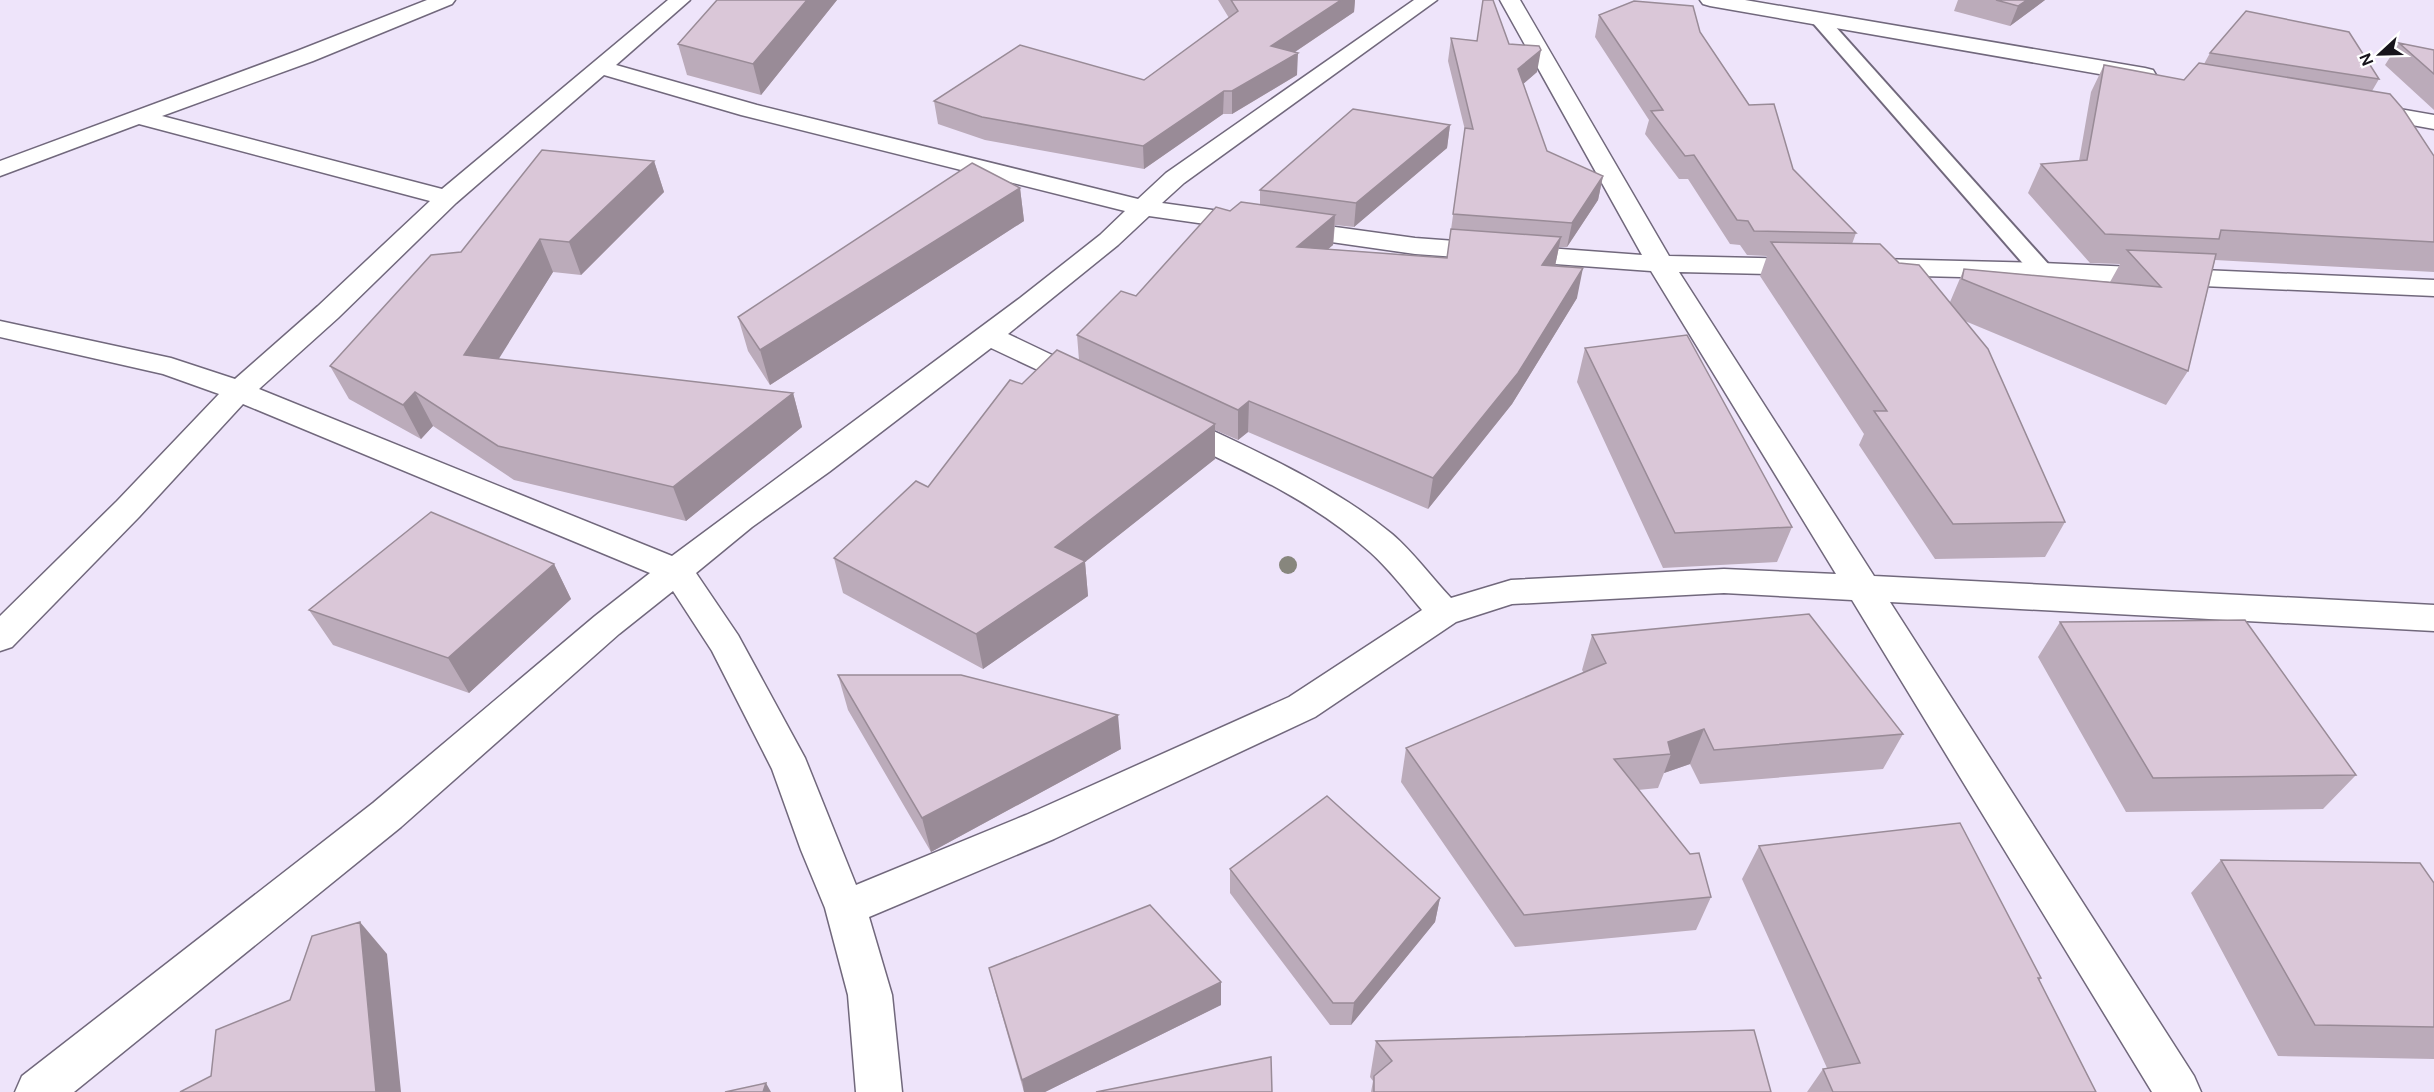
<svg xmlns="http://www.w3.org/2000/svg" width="2434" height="1092" font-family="'DM Sans',sans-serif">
  <rect width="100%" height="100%" fill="#eee4fa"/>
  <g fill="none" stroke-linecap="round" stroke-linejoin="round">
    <g stroke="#71687c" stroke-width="4">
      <path id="service" d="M1819 14 1825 15 2050 266 2053 271 2050 276 2042 278 2034 276 1813 23 1810 19 1813 15Z"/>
    </g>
    <g stroke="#71687c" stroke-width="3">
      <path id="minor" d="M427 0H455L452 4 313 61 162 116 442 189 668 0H690L616 65 757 105 1138 199 1166 173 1414 0H1437L1184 183 1162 203 1415 238 1642 255 1500 0H1520L1669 256 1808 259 1817 261 1821 267 1817 273 1808 275 1679 272 1874 576 2434 605V631L1890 602 2194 1076 2201 1092H2152L1852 600 1724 593 1512 604 1456 622 1315 717 1054 839 869 917 892 995 902 1092H856L848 995 825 908 801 850 772 769 712 651 673 591 619 634 401 827 74 1092H15L22 1076 373 803 595 616 650 573 243 404 139 517 12 647 0 651V616L117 501 219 394 163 374 0 337V321L171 358 235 379 318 306 430 201 139 124 0 176V161L297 51ZM604 75 741 115 1125 211 1100 235 1020 298 672 556 259 389 338 318 456 203ZM1149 216 1415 254 1651 271 1836 574 1724 569 1511 580 1451 598C1431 577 1414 553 1392 534 1330 483 1255 451 1184 417L1173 414 1162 417 1158 424 1162 431C1234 466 1310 498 1370 552 1389 569 1405 590 1422 610L1289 697 1026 815 856 885 805 758 738 635 696 573 752 527 829 472 991 348 1074 387 1084 390 1094 387 1099 381 1094 375 1008 334 1118 245Z
        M1700 0H1745L2145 68 2153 70 2156 75 2153 80 2145 82 1710 6 1703 4Z
        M2365 103 2434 115V129L2357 115 2354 110 2357 105Z
        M1878 259 2042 263 2434 280V296L2042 279 1878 275 1869 273 1865 267 1869 261Z"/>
    </g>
    <use href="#service" fill="#fff" fill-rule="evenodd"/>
    <use href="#minor" fill="#fff" fill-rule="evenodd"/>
  </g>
  <circle fill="#87867d" cx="1288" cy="565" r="9"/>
  <path fill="#bbabba" d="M717 0H837L761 95 687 75 678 44Z
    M1218 0H1355L1354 12 1295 52 1297 75 1232 114H1223L1144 169 985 140 938 124 934 101 1144 80 1229 18Z
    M1958 0H2045L2010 26 1954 11Z
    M1599 15 1700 32 1793 169 1856 233 1852 244 1899 263 1950 302 1964 269 2110 282 2120 264 2090 263 2028 193 2041 164 2079 161 2091 92 2104 65 2184 80 2204 64 2210 53 2379 79 2372 91 2434 156V272L2215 260 2188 371 2166 405 1965 321 2065 522 2045 557 1935 559 1859 445 1864 434 1760 276 1767 256 1747 255 1740 245 1730 244 1688 179H1679L1645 134 1649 120 1595 37Z
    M1451 38 1509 44 1537 72 1523 84 1547 151 1603 176 1598 200 1567 247H1559L1555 266 1577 298 1512 404 1428 509 1248 432 1238 440 1215 430V459L1085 562 1088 596 983 669 843 593 834 558 928 487 1022 384 1079 360 1077 335 1136 296 1230 211 1260 205V190L1450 125 1447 148 1354 227 1335 225 1333 245 1328 249 1447 258 1465 130 1448 61Z
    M2399 43 2434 50V110L2385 65Z
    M654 161 664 192 581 275 553 272 498 359 793 393 802 427 686 521 514 480 433 426 421 439 349 399 330 366 461 252Z
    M1020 188 1024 221 770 385 748 351 738 317Z
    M1585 348 1792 527 1777 562 1663 568 1577 382Z
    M554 564 571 599 469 693 333 645 309 610Z
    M2060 622 2356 775 2323 809 2126 812 2038 657Z
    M1592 635 1903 734 1883 769 1700 784 1690 764 1664 773 1658 788 1638 790 1711 897 1696 930 1515 947 1401 782 1406 748 1584 673 1582 670Z
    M838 675 1121 749 931 852 848 710Z
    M1759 846 2041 978 2039 981 2096 1092H1807L1823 1069 1827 1068 1742 879Z
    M2221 860 2434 883V1059L2278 1056 2191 893Z
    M1230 869 1440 898 1435 922 1351 1025H1330L1230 893Z
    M989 968 1221 1005 1045 1092H1024L995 991Z
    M1376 1041 1771 1092H1371L1373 1081 1370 1077Z"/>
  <path fill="#998b97" d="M807 0H837L761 95 753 64Z
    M1341 0H1355L1354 12 1271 68V46Z
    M2027 0H2045L2010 26 2018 6Z
    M1541 50 1537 72 1514 92 1518 69Z
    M1298 53 1297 75 1232 114V91Z
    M1224 91 1223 114 1144 169 1143 146Z
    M1450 125 1447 148 1354 227 1356 203Z
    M654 161 664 192 581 275 569 242Z
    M1603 176 1598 200 1567 247 1572 223Z
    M1020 188 1024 221 770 385 760 350Z
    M1335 215 1333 245 1296 276 1297 247Z
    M1561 237 1555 266 1542 265Z
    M540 239 553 272 480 389 464 355Z
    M1583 268 1577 298 1512 404 1428 509 1433 478Z
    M415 392 433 426 421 439 403 405Z
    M793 393 802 427 686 521 673 487Z
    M1249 401 1248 432 1238 440V410Z
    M1215 424V459L1085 562 1088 596 983 669 976 634 1055 547Z
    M554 564 571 599 469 693 448 658Z
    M1118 715 1121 749 931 852 922 818Z
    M1704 729 1690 764 1664 773 1671 754 1668 742Z
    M1440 898 1435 922 1351 1025 1354 1003Z
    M360 922 387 954 401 1092H376Z
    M1221 982V1005L1045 1092H1024L1022 1080Z
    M766 1083 771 1092H763Z"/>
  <path fill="#dac7d8" stroke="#998b97" stroke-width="1.5" d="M717 0H807L753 64 678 44Z
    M1231 0H1341L1271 46 1298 53 1232 91H1224L1143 146 982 117 934 101 1020 45 1144 80 1238 11Z
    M1483 0H1493L1509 44 1539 46 1541 50 1518 69 1547 151 1603 176 1572 223 1453 214 1465 128 1473 129 1451 38 1477 41Z
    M1996 0H2027L2018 6Z
    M1634 1 1693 6 1700 32 1749 105 1774 104 1793 169 1856 233 1754 231 1748 221 1737 220 1694 155 1685 156 1651 111 1663 110 1599 15Z
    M2246 11 2349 32 2379 79 2210 53Z
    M2399 43 2434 50V74Z
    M2199 63 2390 94 2403 109 2434 156V242L2221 230 2219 239 2105 234 2041 164 2087 160 2104 65 2184 80Z
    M1353 109 1450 125 1356 203 1260 190Z
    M542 150 654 161 569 242 540 239 464 355 793 393 673 487 498 446 415 392 403 405 330 366 431 255 461 252Z
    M972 163 1020 188 760 350 738 317Z
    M1241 202 1335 215 1297 247 1447 258 1451 229 1561 237 1542 265 1583 268 1518 373 1433 478 1249 401 1238 410 1077 335 1121 291 1136 296 1216 207 1230 211Z
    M1771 242 1880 244 1899 263 1919 265 1988 349 2065 522 1953 524 1874 411H1887Z
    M2127 250 2216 254 2188 371 1962 279 1964 269 2161 287Z
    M1687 335 1792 527 1675 533 1585 348Z
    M1057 350 1215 424 1055 547 1085 561 976 634 834 558 916 481 928 487 1010 380 1022 384Z
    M431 512 554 564 448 658 309 610Z
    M1809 614 1903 734 1714 750 1704 729 1668 742 1671 754 1614 759 1690 854 1699 853 1711 897 1524 915 1406 748 1606 663 1592 635Z
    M2245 620 2356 775 2153 778 2060 622Z
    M838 675H961L1118 715 922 818Z
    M1327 796 1440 898 1354 1003H1333L1230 869Z
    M1960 823 2041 978H2038L2096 1092H1833L1823 1069 1860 1063 1759 846Z
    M2221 860 2420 863 2434 883V1027L2315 1025Z
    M1150 905 1221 982 1022 1080 989 968Z
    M360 922 376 1092H180L211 1076 216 1030 290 1000 312 936Z
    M1754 1030 1771 1092H1374V1076L1392 1061 1376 1041Z
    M1271 1057 1272 1092H1096Z
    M766 1083 763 1092H725Z"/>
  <g transform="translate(2380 54) rotate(248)" stroke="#ffffff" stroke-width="4.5" paint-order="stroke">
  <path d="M0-4.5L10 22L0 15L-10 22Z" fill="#17141b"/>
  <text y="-9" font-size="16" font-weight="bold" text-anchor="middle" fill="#17141b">N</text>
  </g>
</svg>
